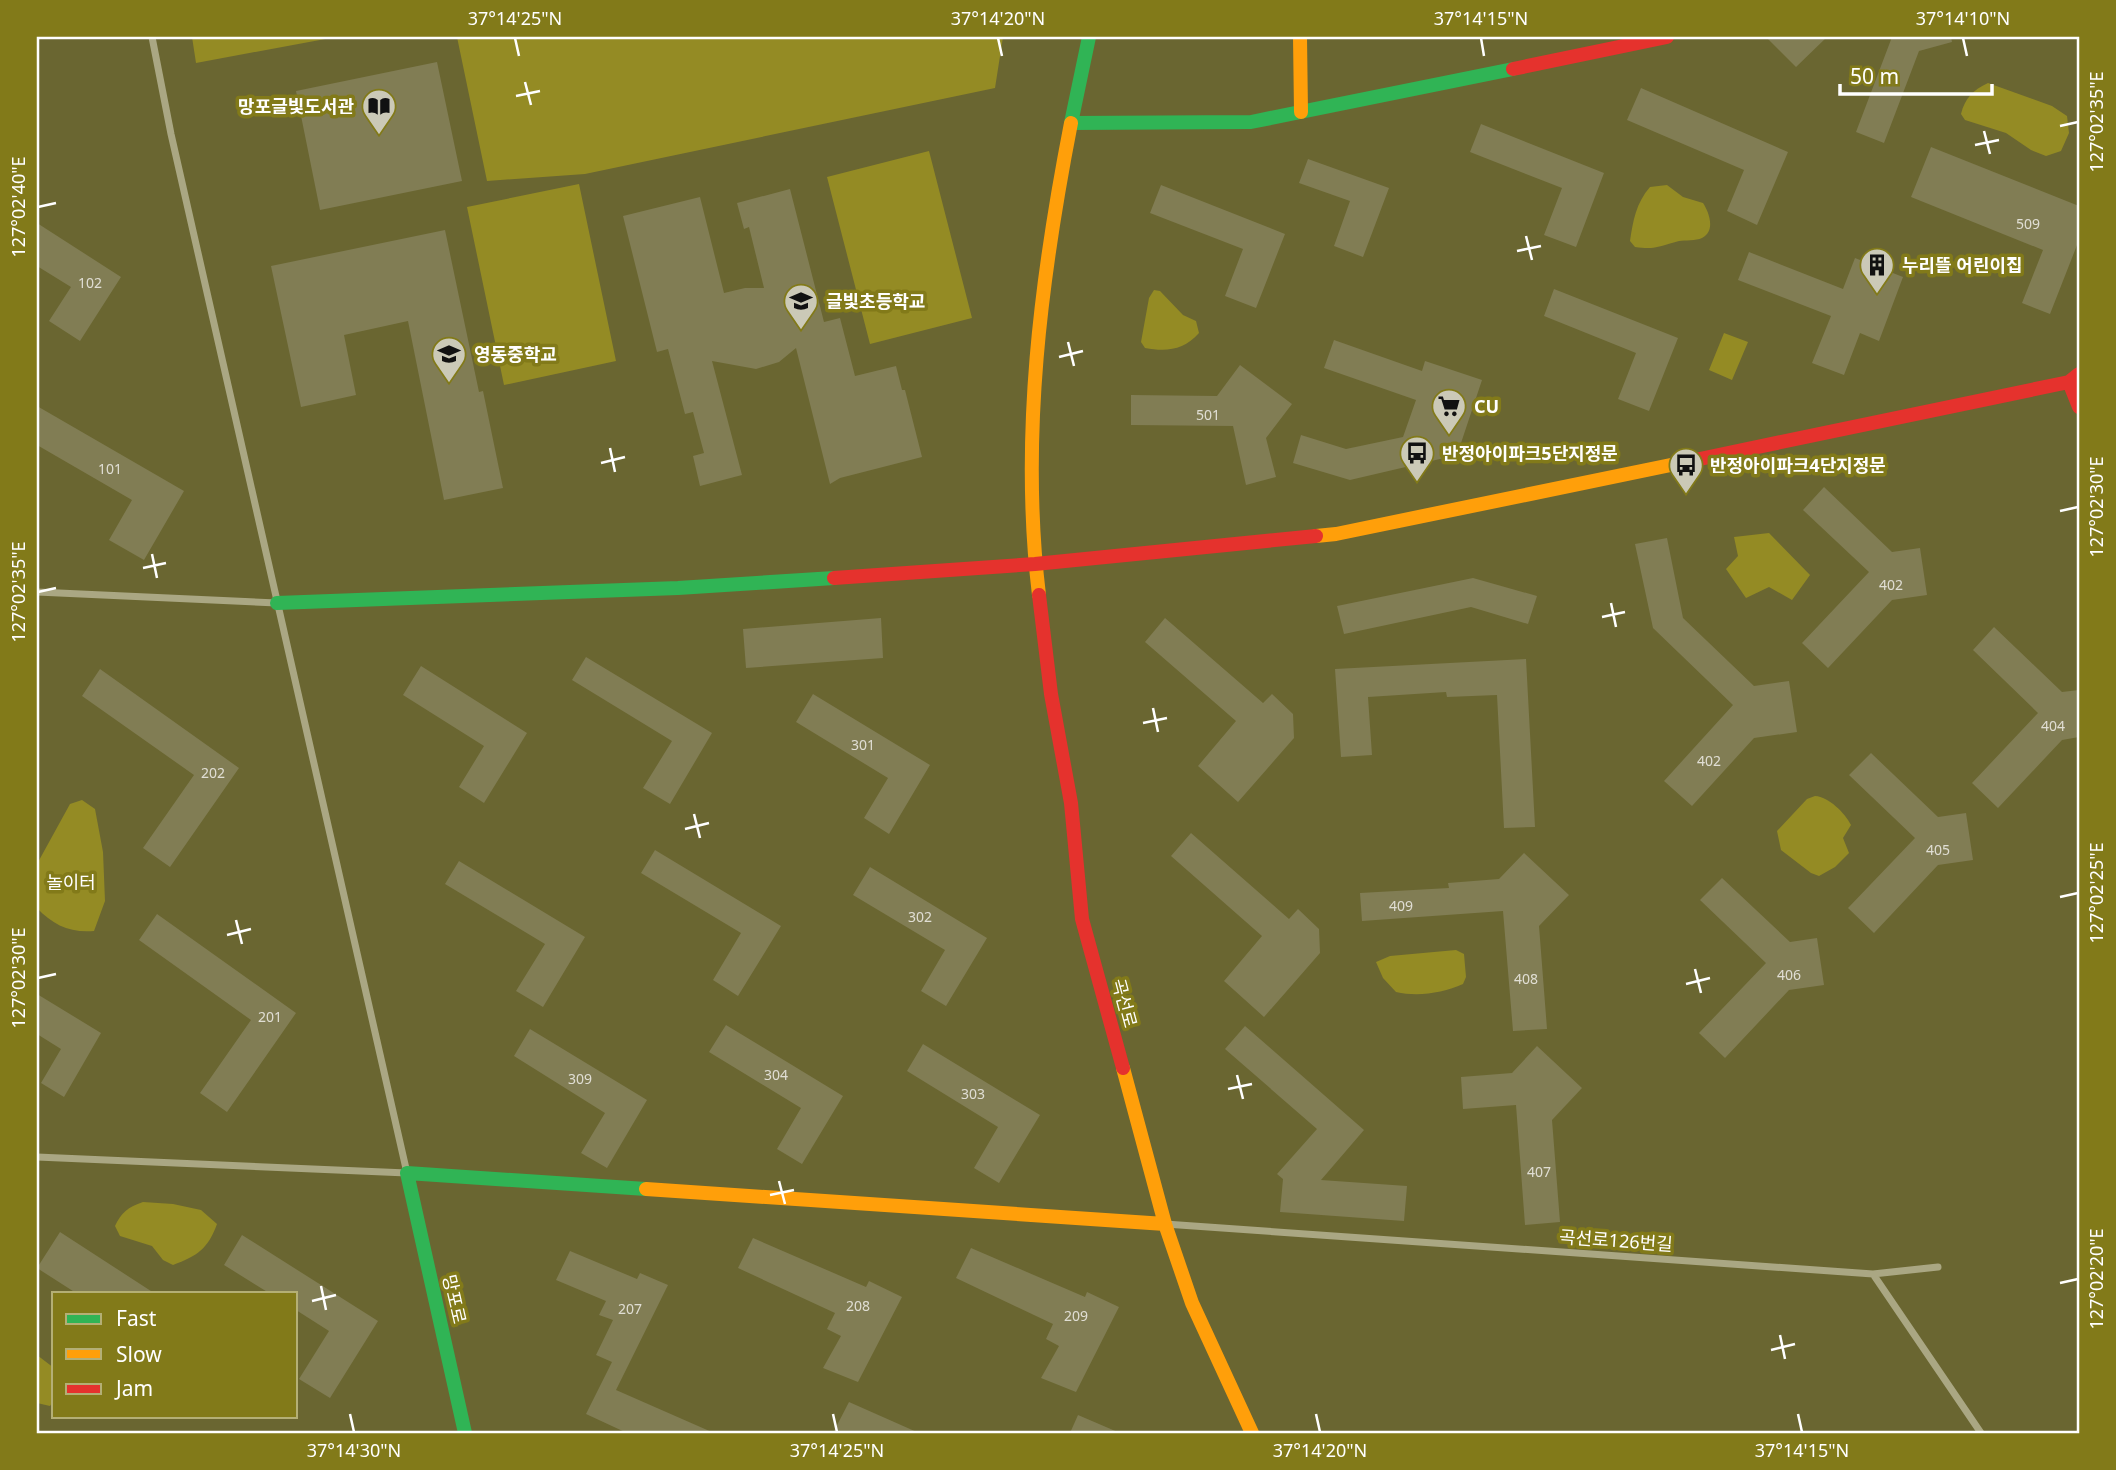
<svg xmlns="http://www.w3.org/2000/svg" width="2116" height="1470" font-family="'Noto Sans','Noto Sans KR',sans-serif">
  <rect width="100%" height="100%" fill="#6a6631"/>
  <path fill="#948b24" d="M192 37H336L196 63Z
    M457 37H1003L995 88 585 174 487 181Z
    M1988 83 2052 106 2067 116 2069 133 2061 151 2046 156 2031 150 2006 133 1965 120 1961 114C1965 98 1973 90 1988 83Z
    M929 151 972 318 870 344 827 177Z
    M579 184 616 361 504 385 467 207Z
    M1667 185 1683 197 1703 203C1709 212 1716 231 1702 238 1696 241 1685 240 1679 241 1659 246 1656 250 1635 247L1630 241C1633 221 1636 203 1650 187Z
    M1154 290 1160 291 1183 315 1196 321 1199 333C1184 350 1167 352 1145 348L1141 342 1149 298Z
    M1724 333 1748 342 1732 380 1709 370Z
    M1769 533 1810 575 1792 600 1769 587 1746 598 1726 569 1738 556 1734 537Z
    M1815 796C1829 797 1845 813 1851 825L1843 838 1849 853 1835 867 1819 876 1811 873 1781 850 1777 831 1807 799Z
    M82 800 95 809 103 852 105 901 94 931C70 933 53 925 37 908V864L70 804Z
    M1456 950 1464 954 1466 977 1463 984C1443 993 1418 997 1396 992L1383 978 1376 962 1390 956Z
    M143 1202 173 1204 201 1210 217 1224C208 1249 197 1256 173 1265L163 1260 152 1246 120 1236 115 1226C121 1213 128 1207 143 1202Z
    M37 1355 54 1368V1400L50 1406 37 1403Z"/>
  <path fill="#817d54" d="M1766 37H1827L1796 67Z
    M1892 37H1951L1952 42 1919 51 1884 143 1856 132Z
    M437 62 462 181 320 210 296 91Z
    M1641 88 1788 152 1757 225 1727 211 1744 170 1627 120Z
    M1481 124 1604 173 1576 247 1544 235 1562 188 1470 152Z
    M1931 147 2079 206V240L2050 314 2022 303 2043 250 1911 197Z
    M1308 159 1389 188 1363 257 1334 246 1350 201 1299 183Z
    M1161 185 1285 234 1256 308 1225 296 1243 249 1150 213Z
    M790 189 824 322 840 318 855 376 896 366 902 390H905L922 457 840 478 830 484 796 348 779 362 756 369 712 361 742 475 700 486 693 456 704 453 693 412 685 414 668 349 657 352 623 216 700 197 724 293 745 288H764L749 227 744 229 737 203Z
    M37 223 121 277 80 341 49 321 71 287 37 266Z
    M445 230 479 392 483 391 503 488 444 500 408 321 344 335 356 395 301 407 271 266Z
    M1749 252 1843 289 1855 258 1903 277 1879 341 1860 333 1844 375 1812 363 1831 316 1738 280Z
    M1554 289 1678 338 1649 411 1618 399 1636 353 1544 316Z
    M1334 340 1422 371 1425 361 1482 380 1457 455 1350 480 1293 463 1301 435 1346 449 1403 437 1416 400 1324 368Z
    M1240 365 1292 404 1266 438 1276 477 1246 485 1233 426 1131 425V395L1217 396Z
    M37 406 184 491 144 560 109 540 132 500 37 445Z
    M1824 487 1892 552 1920 548 1927 595 1892 600 1828 668 1802 643 1869 572 1803 510Z
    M1667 538 1683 618 1754 686 1789 681 1797 732 1754 738 1692 806 1664 781 1733 705 1653 628 1635 544Z
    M1473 578 1537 596 1528 624 1471 607 1344 634 1337 606Z
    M881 618 883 658 746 668 743 629Z
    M1165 618 1263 703 1272 694 1293 714 1294 738 1238 802 1198 766 1236 721 1145 642Z
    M1994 627 2062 692 2079 690V737L2062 740 1998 808 1972 783 2038 713 1973 650Z
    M586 657 712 733 670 804 643 788 672 741 572 680Z
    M1526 659 1535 827 1504 828 1497 695 1447 697 1446 692 1368 697 1372 755 1341 757 1335 669Z
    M421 666 527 733 484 803 459 787 484 746 403 695Z
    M100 669 239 768 170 867 143 848 194 775 82 696Z
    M813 694 930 765 889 834 864 818 888 778 796 722Z
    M1871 753 1938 817 1966 813 1973 860 1938 865 1874 933 1848 908 1915 838 1849 775Z
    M1191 833 1289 919 1298 909 1319 929 1320 953 1264 1017 1224 981 1262 936 1171 856Z
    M655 850 781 926 738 996 713 980 741 933 641 873Z
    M1524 853 1569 895 1539 926 1547 1029 1513 1031 1503 911 1362 921 1360 893 1449 888 1448 883 1499 879Z
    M459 861 585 937 543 1007 516 991 545 944 445 884Z
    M870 867 987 938 946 1006 921 991 945 950 853 895Z
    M1722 878 1790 942 1817 938 1824 985 1789 990 1725 1058 1699 1033 1766 963 1700 900Z
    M157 914 296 1013 227 1112 200 1093 251 1020 139 940Z
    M37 994 101 1033 64 1097 41 1083 61 1049 37 1034Z
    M726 1025 843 1096 802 1164 777 1149 801 1108 709 1052Z
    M1245 1026 1364 1130 1321 1180 1407 1186 1404 1221 1280 1212 1283 1179 1277 1174 1317 1129 1225 1049Z
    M530 1029 647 1100 607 1168 581 1153 605 1113 514 1056Z
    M923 1044 1040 1115 999 1183 974 1168 998 1127 907 1071Z
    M1537 1046 1582 1088 1552 1120 1560 1222 1525 1225 1516 1105 1463 1109 1461 1077 1512 1073Z
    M60 1232 154 1293H76L37 1268Z
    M242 1235 378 1321 330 1398 299 1379 329 1331 296 1310V1293H269L224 1265Z
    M753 1238 866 1287 869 1281 902 1297 858 1382 823 1368 841 1336 827 1329 835 1313 738 1268Z
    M971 1248 1085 1297 1087 1292 1119 1307 1076 1392 1041 1378 1059 1346 1046 1339 1053 1324 956 1278Z
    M570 1251 637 1279 640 1273 668 1285 616 1390 714 1433H627L586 1414 612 1362 596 1355 613 1320 599 1315 606 1301 556 1280Z
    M849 1402 919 1433H833Z
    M1078 1415 1120 1433H1070Z"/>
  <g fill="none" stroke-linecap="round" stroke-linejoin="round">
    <path stroke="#aaa783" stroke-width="7" d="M37 592 277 603
      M37 1157 407 1173 171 134 152 37
      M1165 1224 1873 1274 1981 1433
      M1873 1274 1938 1267"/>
    <path stroke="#30b455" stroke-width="14" d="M1089 37 1071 123 1251 122 1513 69
      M277 603 678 588 834 578
      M465 1433 407 1173 646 1189"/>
    <path stroke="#ff9f0a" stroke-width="14" d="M1300 37 1301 112
      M1316 536 1336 534 1695 460
      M1039 595C1020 438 1041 277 1071 123
      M1123 1068 1165 1224 1192 1303 1252 1433
      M646 1189 1165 1224"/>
    <path stroke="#e5322d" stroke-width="14" d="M1513 69 1667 37
      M2069 382 2079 407
      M1695 460 2069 382 2079 374
      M834 578 1035 564 1316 536
      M1039 595 1051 694 1071 803 1082 919 1123 1068"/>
  </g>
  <path fill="none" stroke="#fff" stroke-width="2.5" d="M515 38 519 56M998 38 1002 56M1481 38 1484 56M1963 38 1967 56M525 82 531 105M516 96 540 91M2060 126 2078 122M1984 131 1990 154M1975 145 1999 140M38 207 56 203M1526 236 1532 260M1517 251 1541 246M1068 342 1074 366M1059 357 1083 351M610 448 615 472M601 463 625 457M2060 511 2078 507M152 554 157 578M143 568 166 563M38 592 56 588M1611 603 1616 627M1602 617 1625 612M1153 708 1158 732M1143 723 1167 718M694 814 700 838M685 829 709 823M2060 897 2078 893M236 920 242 944M227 935 251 929M1695 969 1701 993M38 978 56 974M1686 984 1710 978M1237 1075 1243 1099M1228 1089 1252 1084M779 1181 785 1204M770 1195 794 1190M2060 1283 2078 1279M321 1286 326 1310M312 1301 336 1295M1780 1335 1785 1359M1771 1350 1795 1344M350 1414 354 1432M833 1414 837 1432M1316 1414 1320 1432M1798 1414 1802 1432"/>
  <defs>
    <g id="library-pin" transform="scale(1.75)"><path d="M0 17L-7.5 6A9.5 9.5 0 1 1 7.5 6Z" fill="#cbc9b7" stroke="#827a19"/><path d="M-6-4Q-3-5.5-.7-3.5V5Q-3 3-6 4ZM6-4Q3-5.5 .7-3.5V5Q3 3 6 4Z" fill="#111"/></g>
    <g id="building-pin" transform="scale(1.75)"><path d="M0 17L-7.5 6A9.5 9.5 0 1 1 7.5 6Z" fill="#cbc9b7" stroke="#827a19"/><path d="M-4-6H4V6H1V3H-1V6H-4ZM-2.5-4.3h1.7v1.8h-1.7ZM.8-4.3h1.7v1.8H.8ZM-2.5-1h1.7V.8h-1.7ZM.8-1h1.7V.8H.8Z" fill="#111"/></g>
    <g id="school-pin" transform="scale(1.75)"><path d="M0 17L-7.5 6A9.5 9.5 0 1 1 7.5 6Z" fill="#cbc9b7" stroke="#827a19"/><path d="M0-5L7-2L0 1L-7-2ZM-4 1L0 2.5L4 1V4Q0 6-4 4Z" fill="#111"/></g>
    <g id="supermarket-pin" transform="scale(1.75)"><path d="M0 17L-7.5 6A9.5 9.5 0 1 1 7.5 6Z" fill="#cbc9b7" stroke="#827a19"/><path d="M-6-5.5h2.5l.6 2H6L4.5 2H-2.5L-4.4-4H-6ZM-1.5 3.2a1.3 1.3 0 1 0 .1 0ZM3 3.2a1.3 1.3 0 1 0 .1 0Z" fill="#111"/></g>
    <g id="bus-pin" transform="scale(1.75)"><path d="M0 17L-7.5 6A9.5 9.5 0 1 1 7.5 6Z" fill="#cbc9b7" stroke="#827a19"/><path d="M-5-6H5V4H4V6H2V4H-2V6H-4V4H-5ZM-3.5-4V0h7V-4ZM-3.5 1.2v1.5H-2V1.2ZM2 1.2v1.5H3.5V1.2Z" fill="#111"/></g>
  </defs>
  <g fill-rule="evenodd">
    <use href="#library-pin" x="379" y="106"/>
    <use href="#building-pin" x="1877" y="265"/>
    <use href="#school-pin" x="801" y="301"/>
    <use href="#school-pin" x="449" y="354"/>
    <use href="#supermarket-pin" x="1449" y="406"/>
    <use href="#bus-pin" x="1417" y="453"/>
    <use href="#bus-pin" x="1686" y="465"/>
  </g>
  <g text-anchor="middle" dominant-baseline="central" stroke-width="7" stroke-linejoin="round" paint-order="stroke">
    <g font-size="14" fill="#e0ded4">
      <text x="2028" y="223">509</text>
      <text x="90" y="282">102</text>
      <text x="1208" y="414">501</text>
      <text x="110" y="468">101</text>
      <text x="1891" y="584">402</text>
      <text x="2053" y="725">404</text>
      <text x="863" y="744">301</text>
      <text x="1709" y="760">402</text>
      <text x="213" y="772">202</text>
      <text x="1938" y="849">405</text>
      <text x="1401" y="905">409</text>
      <text x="920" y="916">302</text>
      <text x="1789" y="974">406</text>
      <text x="1526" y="978">408</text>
      <text x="270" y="1016">201</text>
      <text x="776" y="1074">304</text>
      <text x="580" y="1078">309</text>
      <text x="973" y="1093">303</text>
      <text x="1539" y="1171">407</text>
      <text x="858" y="1305">208</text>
      <text x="630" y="1308">207</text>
      <text x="1076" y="1315">209</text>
    </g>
    <g font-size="18" font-weight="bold" fill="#fff" stroke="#827a19" text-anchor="start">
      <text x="354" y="106" text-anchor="end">망포글빛도서관</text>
      <text x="1902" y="265">누리뜰 어린이집</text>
      <text x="826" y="301">글빛초등학교</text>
      <text x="474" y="354">영동중학교</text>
      <text x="1474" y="406">CU</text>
      <text x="1442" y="453">반정아이파크5단지정문</text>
      <text x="1710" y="465">반정아이파크4단지정문</text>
    </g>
    <g font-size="18" fill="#fff" stroke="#827a19">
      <text x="71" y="882">놀이터</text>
    </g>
    <g font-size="18" fill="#fff" stroke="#827a19">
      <text transform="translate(1125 1003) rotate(75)">곡선로</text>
      <text transform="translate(1616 1240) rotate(4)">곡선로126번길</text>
      <text transform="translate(455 1299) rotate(77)">망포로</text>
    </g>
  </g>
  <rect width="2116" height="1470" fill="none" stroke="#827a19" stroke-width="77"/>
  <rect x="52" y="1292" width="245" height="126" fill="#827a19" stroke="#b4af75" stroke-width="2"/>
  <rect x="66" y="1314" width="35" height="10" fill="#30b455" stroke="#b4af75" stroke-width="2"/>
  <text x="116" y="1326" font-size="21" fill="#ffffff">Fast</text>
  <rect x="66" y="1349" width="35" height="10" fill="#ff9f0a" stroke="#b4af75" stroke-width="2"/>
  <text x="116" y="1362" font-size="21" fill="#ffffff">Slow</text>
  <rect x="66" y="1384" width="35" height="10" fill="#e5322d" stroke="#b4af75" stroke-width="2"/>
  <text x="116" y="1396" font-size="21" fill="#ffffff">Jam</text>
  <path d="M1840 84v10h152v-10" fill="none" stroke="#ffffff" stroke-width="3.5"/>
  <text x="1850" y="84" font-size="21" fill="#ffffff" stroke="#827a19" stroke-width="5" paint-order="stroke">50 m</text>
  <rect x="38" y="38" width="2040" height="1394" fill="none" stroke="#fff" stroke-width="2.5"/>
  <g font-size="18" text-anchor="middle" fill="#fff">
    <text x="515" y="25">37°14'25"N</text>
    <text x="998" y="25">37°14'20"N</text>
    <text x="1481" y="25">37°14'15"N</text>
    <text x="1963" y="25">37°14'10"N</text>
    <text transform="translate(2097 122) rotate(-90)" y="6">127°02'35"E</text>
    <text transform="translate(19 207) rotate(-90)" y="6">127°02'40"E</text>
    <text transform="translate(2097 507) rotate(-90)" y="6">127°02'30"E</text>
    <text transform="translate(19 592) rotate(-90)" y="6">127°02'35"E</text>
    <text transform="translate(2097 893) rotate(-90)" y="6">127°02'25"E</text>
    <text transform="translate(19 978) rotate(-90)" y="6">127°02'30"E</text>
    <text transform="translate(2097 1279) rotate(-90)" y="6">127°02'20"E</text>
    <text x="354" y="1457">37°14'30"N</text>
    <text x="837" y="1457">37°14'25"N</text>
    <text x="1320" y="1457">37°14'20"N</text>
    <text x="1802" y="1457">37°14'15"N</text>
  </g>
</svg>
